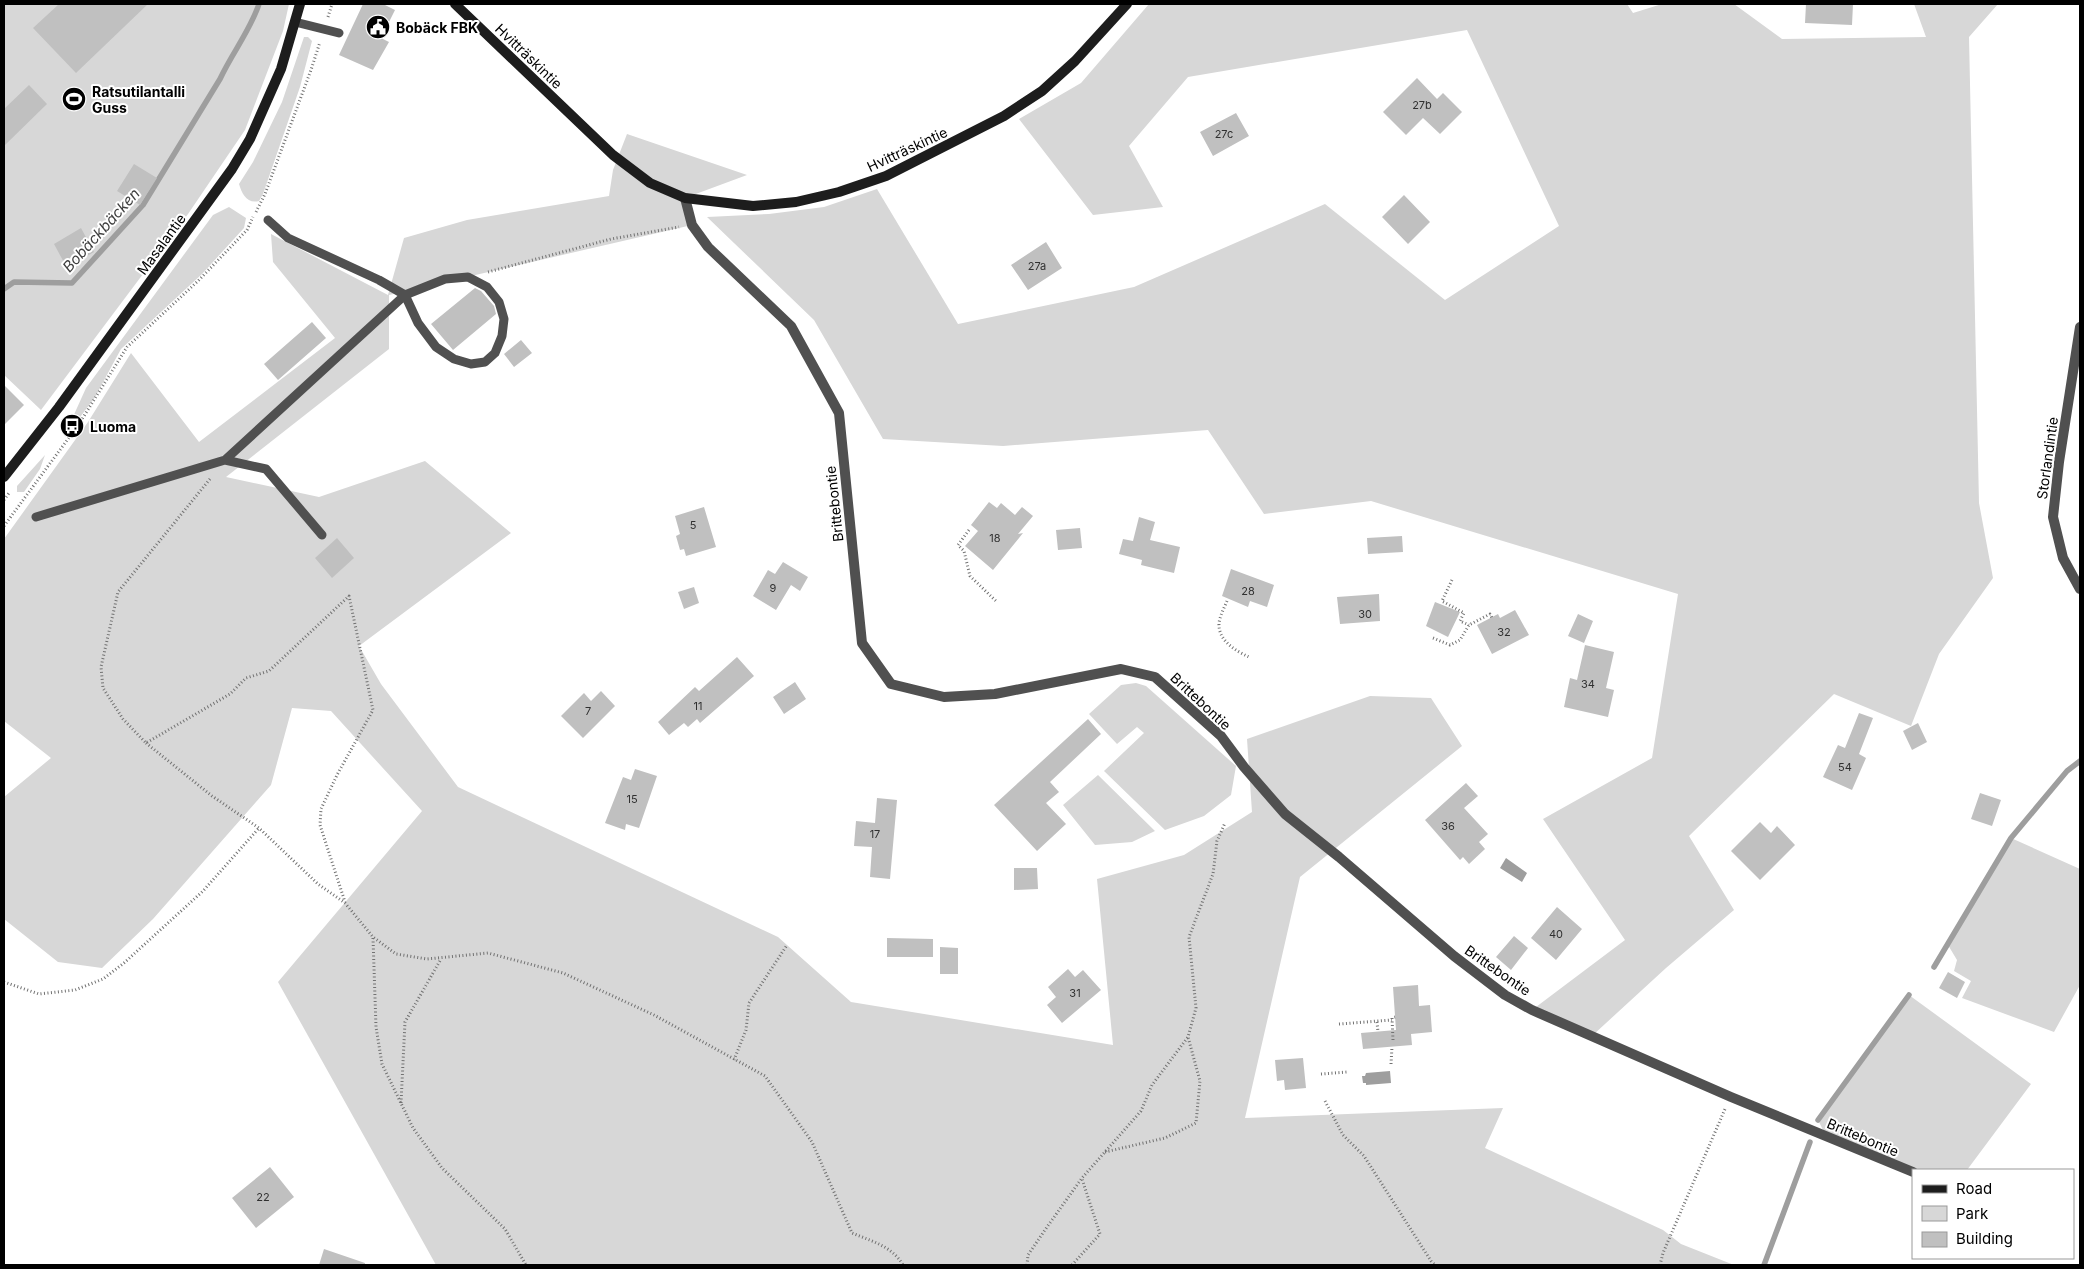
<svg xmlns="http://www.w3.org/2000/svg" width="2084" height="1269" font-family="Inter,sans-serif">
  <rect width="100%" height="100%" fill="#fff"/>
  <path fill="#d7d7d7" d="M4 4H289L283 31 245 130 188 214 41 410 4 375Z
    M1149 4H1627L1633 13 1662 4H1734L1782 39 1926 37 1914 4H1998L1969 37 1979 503 1993 578 1939 654 1911 726 1834 694 1689 836 1734 910 1666 968 1593 1035 1532 1010 1625 940 1543 819 1652 758 1678 594 1371 501 1264 514 1208 430 1003 446 883 439 814 320 707 217 769 214 824 207 877 189 958 324 1134 287 1325 204 1445 300 1559 226 1467 30 1188 77 1129 146 1163 207 1093 215 1019 119 1081 83Z
    M304 37H308L312 41 300 87 263 194 259 201C247 204 242 194 239 184L253 162 282 102Z
    M627 134 747 175 685 198 692 225 389 295V349L226 477 319 497 425 461 511 533 359 646 381 684 458 787 778 937 851 1002 1113 1045 1097 879 1184 855 1252 812 1247 739 1370 696 1431 698 1462 746 1300 877 1245 1118 1503 1108 1485 1148 1663 1230 1681 1244 1734 1265H436L278 982 422 811 331 711 292 708 271 785 153 919 102 968 58 962 4 919V797L51 758 4 721V539L88 422 131 353 199 442 335 338 273 262 271 234 388 295 404 238 467 220 609 196 613 170Z
    M229 207 246 218 244 228 202 274 121 349 95 397 78 420 75 421 72 419 86 388 213 215Z
    M45 455 40 469 24 492H17V486Z
    M1136 683 1146 686 1236 766 1231 795 1204 816 1165 830 1104 771 1144 733 1137 727 1117 744 1089 714 1121 685Z
    M1098 775 1155 831 1132 842 1095 845 1063 805Z
    M2011 838 2080 869V985L2054 1032 1962 998 1971 981 1954 971 1957 960 1948 945Z
    M1909 995 2031 1084 1967 1170H1913L1826 1136 1818 1120Z"/>
  <path fill="#9e9e9e" d="M1506 858 1527 873 1522 882 1500 868Z
    M1390 1071 1391 1083 1366 1085V1083H1363L1362 1076H1365L1366 1073Z"/>
  <g fill="none" stroke-linecap="round" stroke-linejoin="round">
    <path stroke="#9e9e9e" stroke-width="5.5" d="M4 289 14 282 72 283 143 205 220 79C232 53 250 31 259 4
      M1934 967 2011 838 2067 771 2080 761
      M1818 1120 1909 995
      M1764 1265 1810 1142"/>
  </g>
  <path fill="#c0c0c0" d="M59 4H148L76 73 33 28Z
    M363 4H383L395 10 381 38 389 42 373 70 339 55Z
    M1806 4H1853L1852 25 1805 23Z
    M1417 78 1437 99 1443 93 1462 112 1440 134 1423 118 1406 135 1383 112Z
    M29 85 47 104 4 146V109Z
    M1236 113 1249 136 1213 156 1200 132Z
    M134 164 157 178 140 205 117 191Z
    M1404 195 1430 222 1408 244 1382 217Z
    M81 228 94 252 67 268 54 244Z
    M1046 242 1062 268 1028 290 1011 265Z
    M475 288 481 291 494 306 496 314 453 350 431 324Z
    M312 322 326 338 278 380 264 364Z
    M521 340 532 353 514 367 504 354Z
    M4 385 24 405 4 425Z
    M989 502 997 508 1001 503 1015 515 1022 507 1033 516 1018 534 1023 533 993 570 965 546 978 531 971 525Z
    M704 507 716 547 686 556 684 549 680 550 676 536 680 534 675 516Z
    M1139 517 1155 522 1150 540 1180 547 1174 573 1141 565 1142 560 1119 554 1123 539 1133 541Z
    M1080 528 1082 548 1058 550 1056 530Z
    M1402 536 1403 552 1368 554 1367 538Z
    M337 538 354 558 332 578 315 558Z
    M783 562 808 577 800 591 791 585 776 610 753 596 768 570 775 574Z
    M1231 569 1274 585 1267 607 1250 601 1248 607 1222 596Z
    M694 587 699 603 684 609 678 592Z
    M1379 594 1380 621 1340 624 1337 597Z
    M1435 602 1460 612 1448 637 1426 626Z
    M1515 610 1529 635 1492 654 1477 625 1498 614 1500 618Z
    M1578 614 1593 621 1584 643 1568 636Z
    M1585 645 1614 652 1606 688 1614 690 1608 717 1564 707 1570 678 1577 680Z
    M737 657 754 676 700 723 697 719 688 727 684 723 669 735 658 722 695 687 699 691Z
    M795 682 806 699 784 714 773 697Z
    M601 691 615 706 583 738 561 716 584 693 591 701Z
    M1859 713 1873 718 1859 754 1866 758 1852 790 1823 777 1838 745 1845 748Z
    M1088 719 1101 734 1050 782 1059 792 1046 803 1066 824 1037 851 994 805Z
    M1918 723 1927 742 1912 750 1903 731Z
    M635 769 657 776 639 828 626 824 625 830 605 823 623 777 631 780Z
    M1466 783 1478 796 1464 808 1488 834 1479 842 1485 849 1469 864 1463 857 1460 860 1425 820Z
    M1980 793 2001 800 1992 826 1971 819Z
    M877 798 897 800 890 879 870 877 872 847 854 846 856 821 875 823Z
    M1760 822 1771 833 1777 826 1795 845 1760 880 1731 851Z
    M1014 868H1037L1038 889 1014 890Z
    M1557 907 1582 929 1556 960 1531 938Z
    M1514 936 1528 948 1511 970 1496 957Z
    M887 938 933 939V957H887Z
    M940 947 958 948V974H940Z
    M1068 969 1075 977 1083 970 1101 990 1062 1023 1047 1005 1056 997 1048 987Z
    M1948 972 1965 982 1957 998 1939 988Z
    M1418 985 1419 1006 1430 1005 1432 1032 1411 1034 1412 1045 1363 1049 1361 1033 1396 1030 1393 987Z
    M1303 1058 1306 1088 1285 1090 1284 1080 1277 1081 1275 1060Z
    M270 1167 294 1197 256 1228 232 1198Z
    M324 1249 365 1263V1265H319Z"/>
  <g fill="none" stroke-linecap="round" stroke-linejoin="round">
    <path stroke="#727272" stroke-width="3" stroke-dasharray="1 2.5" stroke-linecap="butt" d="M328 17 332 4
      M256 212 265 194 311 70 320 42
      M488 272 611 239 679 227
      M210 479 118 592 101 667 103 688 123 719 146 743 230 694 246 678 269 671 349 596 373 710 337 775 321 809 320 825 345 902
      M4 500 9 493
      M4 526 79 424 127 347 198 281 247 230 253 217
      M969 530 958 545 964 551 970 576 997 602
      M1452 580 1442 601 1464 613 1460 621 1469 625
      M1227 601C1224 608 1220 616 1219 623 1218 641 1236 651 1249 657
      M1433 638 1450 645 1460 640 1469 625 1490 614 1492 618
      M146 743 212 796 259 828 318 884 345 903 373 937 396 954 427 959 488 953 563 973 654 1015 765 1076 812 1142 852 1233C871 1241 892 1246 903 1265
      M373 938 376 1027 382 1064 413 1128 442 1168 505 1229 526 1265
      M4 982 39 994 75 990 103 979 124 963 203 891 259 828
      M1377 1022 1378 1032
      M1339 1024 1392 1020
      M1393 1040 1392 1018 1395 1017
      M734 1060 746 1030 749 1003 787 945
      M1391 1064 1392 1047
      M1321 1074 1347 1072
      M1325 1101 1343 1135 1364 1156 1431 1261 1435 1265
      M401 1103 405 1022 441 959
      M1105 1152 1165 1138 1196 1123 1200 1081 1188 1037
      M1027 1265 1028 1255 1047 1227 1082 1178 1141 1111 1152 1085 1188 1037 1196 1008 1189 937 1213 874 1217 841 1225 823
      M1072 1265 1100 1234 1082 1179
      M1660 1265 1663 1253 1725 1109"/>
    <path stroke="#505050" stroke-width="9" d="M295 22 339 33
      M225 460 405 295 445 279 468 277 487 287 499 302 504 319 502 336 495 353 485 362 471 364 454 359 436 347 418 323 405 295 379 280 288 238 268 220
      M36 517 225 460 266 469 322 535"/>
    <path stroke="#505050" stroke-width="10" d="M685 198 692 225 708 247 791 326 839 413 862 643 891 684 944 697 995 694 1121 669 1155 677 1221 736 1244 767 1285 814 1339 857 1454 956 1505 995 1532 1010 1731 1097 1913 1172
      M2080 327 2059 462 2053 517 2063 558 2080 589"/>
    <path stroke="#1d1d1d" stroke-width="10" d="M455 4 613 155 650 183 685 198 753 206 796 202 839 192 886 176 1004 116 1042 91 1075 61 1127 4
      M4 477 59 407 232 169 250 139 281 69 300 4"/>
  </g>
  <defs>
    <g id="civic-disc" transform="scale(1.25)"><circle r="9.5" fill="#000" stroke="#fff"/><path d="M-.6-6.5H3V-4.5H.6V-3L4-1V1h2V6H-6V1h2V-1L-.6-3ZM-1.2 2.5V6h2.4V2.5Z" fill="#fff"/></g>
    <g id="stadium-disc" transform="scale(1.25)"><circle r="9.5" fill="#000" stroke="#fff"/><path d="M0-5a6.5 5 0 1 0 0 10a6.5 5 0 1 0 0-10ZM-3.5-1.8h7v3.6h-7Z" fill="#fff"/></g>
    <g id="bus-disc" transform="scale(1.25)"><circle r="9.5" fill="#000" stroke="#fff"/><path d="M-5-6H5V4H4V6H2V4H-2V6H-4V4H-5ZM-3.5-4V0h7V-4ZM-3.5 1.2v1.5H-2V1.2ZM2 1.2v1.5H3.5V1.2Z" fill="#fff"/></g>
  </defs>
  <g fill-rule="evenodd">
    <use href="#civic-disc" x="378" y="27"/>
    <use href="#stadium-disc" x="74" y="99"/>
    <use href="#bus-disc" x="72" y="426"/>
  </g>
  <g text-anchor="middle" dominant-baseline="central" stroke-width="4" stroke-linejoin="round" paint-order="stroke">
    <g font-size="11" fill="#303030">
      <text x="1422" y="105">27b</text>
      <text x="1224" y="134">27c</text>
      <text x="1037" y="266">27a</text>
      <text x="693" y="525">5</text>
      <text x="995" y="538">18</text>
      <text x="773" y="588">9</text>
      <text x="1248" y="591">28</text>
      <text x="1365" y="614">30</text>
      <text x="1504" y="632">32</text>
      <text x="1588" y="684">34</text>
      <text x="698" y="706">11</text>
      <text x="588" y="711">7</text>
      <text x="1845" y="767">54</text>
      <text x="632" y="799">15</text>
      <text x="1448" y="826">36</text>
      <text x="875" y="834">17</text>
      <text x="1556" y="934">40</text>
      <text x="1075" y="993">31</text>
      <text x="263" y="1197">22</text>
    </g>
    <g font-size="14" font-weight="bold" fill="#000" stroke="#fff" text-anchor="start">
      <text x="396" y="27">Bobäck FBK</text>
      <text x="92" y="91">Ratsutilantalli<tspan x="92" dy="16">Guss</tspan></text>
      <text x="90" y="426">Luoma</text>
    </g>
    <g font-size="14" fill="#000" stroke="#fff">
      <text transform="translate(529 56) rotate(44)">Hvitträskintie</text>
      <text transform="translate(907 149) rotate(-25)">Hvitträskintie</text>
      <text transform="translate(161 244) rotate(-54)">Masalantie</text>
      <text transform="translate(2047 458) rotate(-82)">Storlandintie</text>
      <text transform="translate(834 504) rotate(-96)">Brittebontie</text>
      <text transform="translate(1201 701) rotate(43)">Brittebontie</text>
      <text transform="translate(1498 970) rotate(35)">Brittebontie</text>
      <text transform="translate(1863 1137) rotate(23)">Brittebontie</text>
    </g>
    <g font-size="15" font-style="italic" fill="#3f3f3f" stroke="#fff">
      <text transform="translate(101 230) rotate(-48)">Bobäckbäcken</text>
    </g>
  </g>
  <rect width="2084" height="1269" fill="none" stroke="#000000" stroke-width="10"/>
  <rect x="1912" y="1169" width="162" height="90" fill="#ffffff" stroke="#999999"/>
  <rect x="1922" y="1185" width="25" height="8" fill="#1d1d1d" stroke="#999999"/>
  <text x="1956" y="1194" font-size="15" fill="#000000">Road</text>
  <rect x="1922" y="1206" width="25" height="15" fill="#d7d7d7" stroke="#999999"/>
  <text x="1956" y="1219" font-size="15" fill="#000000">Park</text>
  <rect x="1922" y="1232" width="25" height="15" fill="#c0c0c0" stroke="#999999"/>
  <text x="1956" y="1244" font-size="15" fill="#000000">Building</text>
</svg>
